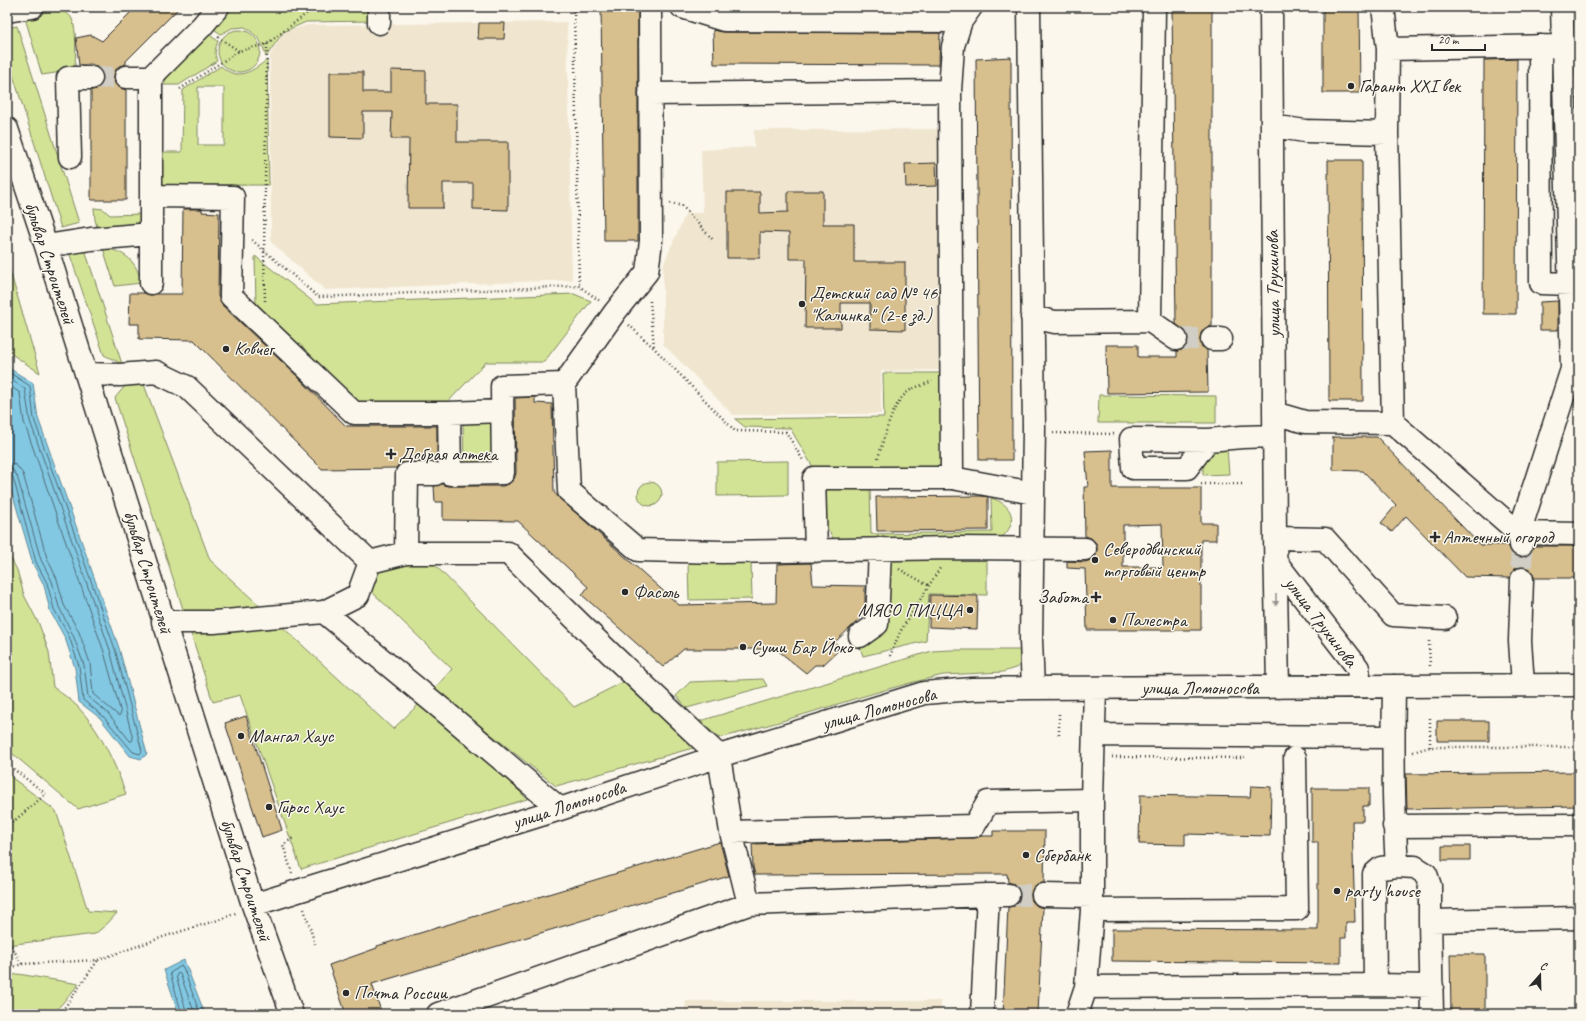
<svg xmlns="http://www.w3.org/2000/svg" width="1586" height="1021" font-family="Caveat,sans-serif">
  <rect width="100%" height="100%" fill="#fbf7ec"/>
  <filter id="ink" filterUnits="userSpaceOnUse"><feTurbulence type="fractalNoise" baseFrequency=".025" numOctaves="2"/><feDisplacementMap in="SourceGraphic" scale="8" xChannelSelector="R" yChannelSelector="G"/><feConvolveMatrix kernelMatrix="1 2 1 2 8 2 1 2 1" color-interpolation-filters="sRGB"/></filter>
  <g filter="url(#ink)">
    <path fill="#f0e6d0" d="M567 22 572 280 325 290 271 242 270 55 283 32 307 25Z
      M938 129 941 370 881 371V414L733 415 663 344V265L686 213H703L701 150 754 147V130Z
      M686 1001H941V1014H684Z"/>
    <path fill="#d3e396" stroke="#7f8760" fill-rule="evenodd" d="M231 7H372V21L306 22 283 32 266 57C262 41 259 37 245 27L232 28 221 34 212 28Z
      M54 11C61 11 67 12 71 17 78 29 75 56 75 70L42 75 25 18 42 12Z
      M17 26 79 223 61 228 7 56V28Z
      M218 51a21 21 0 1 1 42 0a21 21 0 1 1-42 0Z
      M208 34 218 41C215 49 214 53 217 61L179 85H164L168 74Z
      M267 60 269 185H157L156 152H182L183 90 221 66C238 82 252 71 267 60ZM198 87H224V145H198Z
      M94 208 103 209 110 215 143 214V226L103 229 97 227 95 220Z
      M84 247 122 364 104 355 69 252Z
      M103 248C125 251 137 261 141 283L115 286Z
      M255 256 316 304 574 294 591 301 544 362H486L444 406H358L256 306Z
      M7 261 40 373 7 351Z
      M883 373H945L946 473 817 474 790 428 745 427 735 419 884 417Z
      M143 382 210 560 393 729 421 702 476 748 527 799 301 869 240 695 213 702 115 398 125 386Z
      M1099 395 1216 396V423H1098Z
      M463 422H491L492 462C482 467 475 468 464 462Z
      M1227 448 1229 474 1203 475V459L1211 450Z
      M788 461V495L717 496V462Z
      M638 494a12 12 0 1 1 24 0a12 12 0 1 1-24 0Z
      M824 486H870L871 534 992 532 991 498C1013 504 1019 523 1001 538L841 542 833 538 826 526Z
      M7 551 17 570 24 595 39 624 49 652 53 687C61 693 70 699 77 706 100 730 115 763 126 794L78 809 7 749Z
      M987 553V595L929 594 926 641 863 656 859 644 879 627 880 555Z
      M429 559 574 707 623 682 693 748 556 786 434 689 452 669 369 589 375 572 393 561Z
      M751 562 752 599 689 600 688 563Z
      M950 650H1020L1022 658 1018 667 1003 672 943 675C867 692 795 720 719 738L700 721 932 651Z
      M763 679 767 686 687 708 676 696 690 682Z
      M7 774 56 811 88 911 117 913 107 924 95 934 7 945Z
      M18 974 79 984 53 1014H7V977Z"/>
    <path fill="#82c8e3" stroke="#5f8999" d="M7 367 33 383 38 418 119 648 147 754 141 759 130 756 100 718 79 702 75 668 65 638 50 611 44 585 33 564 7 475Z
      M184 960 205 1014H179L164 970Z"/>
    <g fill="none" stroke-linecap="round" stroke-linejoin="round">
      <path stroke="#4e6a75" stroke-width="1" d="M7 371 30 386 34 419 115 649 142 751 140 754 133 752 103 716 83 700 79 666 69 636 54 609 47 583 36 562 13 477 11 475 7 474
        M7 377 25 389 30 421 110 650 133 739 132 741H130L107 712 88 697 84 665 73 635 59 607 52 581 41 560 17 476 13 470 7 469
        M7 384 20 393 24 422 104 652 121 713 119 716 93 694 90 663 79 632 64 605 57 579 47 558 23 474 16 465 7 463
        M182 1014 170 973 181 966 183 967 200 1014
        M187 1014 176 976 178 973 180 974 195 1014"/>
    </g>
    <path fill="#d7bf8e" stroke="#2b2b2b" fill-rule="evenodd" d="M136 7H180L126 61V64L119 66 115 71 114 77 115 84 120 88 126 90V200H91V90L97 89 102 85 103 78 102 71 97 67 91 64 79 65 76 38 91 35 102 41Z
      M601 7H638V241H604Z
      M1172 7H1212V326L1205 328 1201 333 1200 339 1201 346 1207 350 1208 392 1107 393 1106 345H1138V357H1177V351L1182 350 1186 346 1188 340 1187 333 1176 324Z
      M1323 7H1359L1360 93H1323Z
      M479 23H505L504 39H478Z
      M713 30 724 32 940 33 939 65 714 64Z
      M1011 57 1012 460H979L976 59Z
      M1517 59 1516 314H1483L1484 60Z
      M391 70 426 71V104H457V142H508V210L473 209V183H443V208H408L409 139H391L392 112H363V138L330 137V72H363V92H391Z
      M1328 160H1362L1363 401H1329Z
      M936 163 937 186 906 187 905 164Z
      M788 191H823V224H854V262H905V330L870 329V303H841V328H805L806 259H789V233L760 232V258H727V192H760V213L788 212Z
      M183 209H202V212L219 213 218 296 222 305 299 378 346 426H437V462H407L400 463 396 468 322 469 194 340 139 339V324H129L130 293H144L151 295 157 294H182Z
      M1558 301V330H1540V302Z
      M535 397V403L552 404 554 492 558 497 679 605 776 603 777 564 811 563 813 585 865 586V614L835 642 841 648 823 665H815L806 673 776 649H684L663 667 582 595 588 587 518 521 443 520V502H435L434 486 443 484 450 486H503L509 484 514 479 516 473 515 398Z
      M1333 437H1377L1480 545H1508L1512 553 1516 557H1523L1529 554 1533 546H1579V578H1534L1533 573 1529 569 1522 567 1516 568 1512 572 1510 578 1465 577 1406 516 1392 532 1381 523 1396 505 1363 471 1333 470Z
      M1112 450V488H1201V523H1216V540H1201V630H1087L1085 569 1067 568V561L1085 562 1091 560 1096 556 1097 549 1096 543 1091 538 1085 536 1084 487H1088L1085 451ZM1162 524 1163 567H1123V525Z
      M982 496 988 497V530L877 531 876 497Z
      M930 595 978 596 977 629 929 627Z
      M246 716 282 830 262 837 225 723Z
      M1437 721H1489V741H1437Z
      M1579 772V806L1407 809 1406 774Z
      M1251 786 1271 787 1270 836 1185 834V845L1139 844 1140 795 1250 797Z
      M1312 788H1369V806H1363V821H1352L1355 922H1346V938H1341V963L1112 961V929L1318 930V842H1312Z
      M993 831H1045L1044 883 1037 884 1033 888 1031 894 1032 901 1037 906 1043 908 1038 1014H1003L1008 907 1015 906 1019 901 1020 895 1019 888 1014 884 1008 882 1007 874 755 875 753 867 752 844 974 838 981 836H993Z
      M720 842 729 876 372 984 382 1014H346L329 965 377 948V946Z
      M1442 846H1470V860H1442Z
      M1450 954H1485V1014H1451Z"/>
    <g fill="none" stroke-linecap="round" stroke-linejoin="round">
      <path stroke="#d1cec5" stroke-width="22" stroke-dasharray="22 11" stroke-linecap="butt" d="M91 78 126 77
        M1176 339H1212
        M1521 545 1522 579
        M1008 895H1043"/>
      <g stroke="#2b2b2b" stroke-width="25">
        <path id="minor" d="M379 7V23
          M682 7 724 20 961 21 971 7
          M1029 7 1034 428 1031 641 1033 688
          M1271 7 1275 538 1278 687
          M1383 7 1388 49 1387 133 1393 423 1519 533 1572 369 1579 358
          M1562 7 1572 369
          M7 11 32 7
          M1540 46 1541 283 1571 284
          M1388 49 1555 46
          M126 77H151
          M950 91 952 478 1033 493
          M650 94 950 91 953 46 961 21
          M1272 126 1305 131 1387 133
          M7 129 46 246 253 905 292 1014
          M70 157 68 78H91
          M151 196 233 197 231 296 354 413H449L450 474 503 473 502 386 564 384 569 491 638 550 722 552 954 548 1085 549
          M46 246 91 239 151 234V77L202 26 218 7
          M151 283V234
          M1032 317 1055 322 1150 321 1176 339
          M1150 321 1154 7
          M1212 339H1221
          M86 374 120 375 156 372 187 387 370 562 406 553H508L610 653 719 756 731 832 749 904 988 895
          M564 384 615 312 647 272 651 241 650 7
          M449 413 502 411
          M1274 413 1305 422 1393 423
          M1208 440 1187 468H1133L1131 439 1208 440 1242 437 1274 436
          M1275 538 1325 539 1393 615 1445 618
          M1521 545 1519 533 1579 534
          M816 551 814 478H952
          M406 553 407 474H435
          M1275 561 1358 668 1360 685
          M370 562 358 595 324 612 443 710 560 809
          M1522 579 1520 641 1523 685
          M163 622H214L324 612
          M860 636 877 624 880 549
          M1394 686C1393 746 1393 806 1397 866L1415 867 1426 874 1430 886V921
          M1094 735 1393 737
          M1394 826 1579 825
          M731 832 974 826 988 802 1092 800
          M1043 895 1092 896
          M253 905 560 809 719 756 924 693 972 689 1033 688 1579 685
          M1092 910 1297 909 1295 758
          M1375 985 1374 874 1381 868 1397 866
          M1086 987 1375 985 1432 986
          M438 1014 749 904
          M982 1014 988 895H1008
          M1077 1014 1086 987 1092 910V800L1095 688
          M1432 1014 1430 921 1579 918"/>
      </g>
      <path stroke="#2b2b2b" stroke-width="2.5" stroke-dasharray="1 3" stroke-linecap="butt" d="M574 7 579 286
        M218 37 239 51
        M180 89 239 51 267 44 315 7
        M670 203 682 206 714 241
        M252 240 318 297 579 286 600 301
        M265 301 264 250 267 44
        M650 301 654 347
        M629 325 654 348 735 431 786 432 804 462
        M1053 433 1114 434
        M878 458C884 439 892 402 909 391 916 386 925 385 932 381
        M1201 484H1242
        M899 569 928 585
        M1429 641 1430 666
        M890 656 900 632 940 568
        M1059 714V735
        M1430 747V715
        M1413 752 1430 747H1579
        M1112 757 1245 758
        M7 764 46 794 7 827
        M292 873 283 845 293 838
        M304 909 315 944
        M7 939 22 964
        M7 969 22 964 98 960 166 936 218 920 236 913
        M60 1014 98 960"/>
      <use href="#minor" stroke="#fbf7ec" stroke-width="22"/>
    </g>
    <defs><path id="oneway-solid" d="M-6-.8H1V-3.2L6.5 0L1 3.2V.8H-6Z"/></defs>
    <use fill="#93918c" href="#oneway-solid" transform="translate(1276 600) rotate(90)"/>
  </g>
  <g fill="#2b2b2b" stroke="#fbf7ec" stroke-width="1.5">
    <circle cx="1351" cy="86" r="4"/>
    <circle cx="802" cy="304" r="4"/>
    <circle cx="226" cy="349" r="4"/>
    <path d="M389 448h4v4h4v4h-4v4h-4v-4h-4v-4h4z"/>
    <path d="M1433 531h4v4h4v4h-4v4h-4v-4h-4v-4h4z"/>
    <circle cx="1095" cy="560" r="4"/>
    <circle cx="625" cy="592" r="4"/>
    <path d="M1094 591h4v4h4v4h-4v4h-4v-4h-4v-4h4z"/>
    <circle cx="970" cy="610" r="4"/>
    <circle cx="1113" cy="620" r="4"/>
    <circle cx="743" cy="647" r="4"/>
    <circle cx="241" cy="736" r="4"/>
    <circle cx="269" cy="807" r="4"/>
    <circle cx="1026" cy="855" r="4"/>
    <circle cx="1337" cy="891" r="4"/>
    <circle cx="346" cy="993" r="4"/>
  </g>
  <g text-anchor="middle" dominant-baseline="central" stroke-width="3" stroke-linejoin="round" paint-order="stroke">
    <g font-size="19" fill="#2b2b2b" stroke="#fbf7ec" text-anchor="start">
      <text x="1359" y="86">Гарант XXI век</text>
      <text x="810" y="293">Детский сад № 46<tspan x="810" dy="22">"Калинка" (2-е зд.)</tspan></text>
      <text x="234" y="349">Ковчег</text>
      <text x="399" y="454">Добрая аптека</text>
      <text x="1443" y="537">Аптечный огород</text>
      <text x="1103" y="549">Северодвинский<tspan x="1103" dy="22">торговый центр</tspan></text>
      <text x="633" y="592">Фасоль</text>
      <text x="1088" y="597" text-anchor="end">Забота</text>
      <text x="962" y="610" text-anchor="end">МЯСО ПИЦЦА</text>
      <text x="1121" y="620">Палестра</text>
      <text x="751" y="647">Суши Бар Йоко</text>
      <text x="249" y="736">Мангал Хаус</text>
      <text x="277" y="807">Гирос Хаус</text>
      <text x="1034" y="855">Сбербанк</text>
      <text x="1345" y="891">party house</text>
      <text x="354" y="993">Почта России</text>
    </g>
    <g font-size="19" fill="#2b2b2b" stroke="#fbf7ec">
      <text transform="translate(50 263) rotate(72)">бульвар Строителей</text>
      <text transform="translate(1273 284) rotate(-91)">улица Трухинова</text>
      <text transform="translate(148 572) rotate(73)">бульвар Строителей</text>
      <text transform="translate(1321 622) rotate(53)">улица Трухинова</text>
      <text x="1200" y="688">улица Ломоносова</text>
      <text transform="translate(879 709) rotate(-15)">улица Ломоносова</text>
      <text transform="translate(569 805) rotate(-18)">улица Ломоносова</text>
      <text transform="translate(246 880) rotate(72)">бульвар Строителей</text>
    </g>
  </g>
  <rect width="1586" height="1021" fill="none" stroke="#fbf7ec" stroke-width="24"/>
  <rect x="12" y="12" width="1562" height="997" fill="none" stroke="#2b2b2b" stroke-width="1.5" filter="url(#ink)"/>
  <g transform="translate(1540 975) rotate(20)" stroke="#fbf7ec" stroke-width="3" paint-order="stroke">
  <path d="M0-3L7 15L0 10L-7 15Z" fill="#2b2b2b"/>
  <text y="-6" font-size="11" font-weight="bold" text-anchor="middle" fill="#2b2b2b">С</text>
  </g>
  <path d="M1432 44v6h53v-6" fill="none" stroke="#2b2b2b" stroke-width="2"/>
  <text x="1438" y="44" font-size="12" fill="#2b2b2b" stroke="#fbf7ec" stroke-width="3" paint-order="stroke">20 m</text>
</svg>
